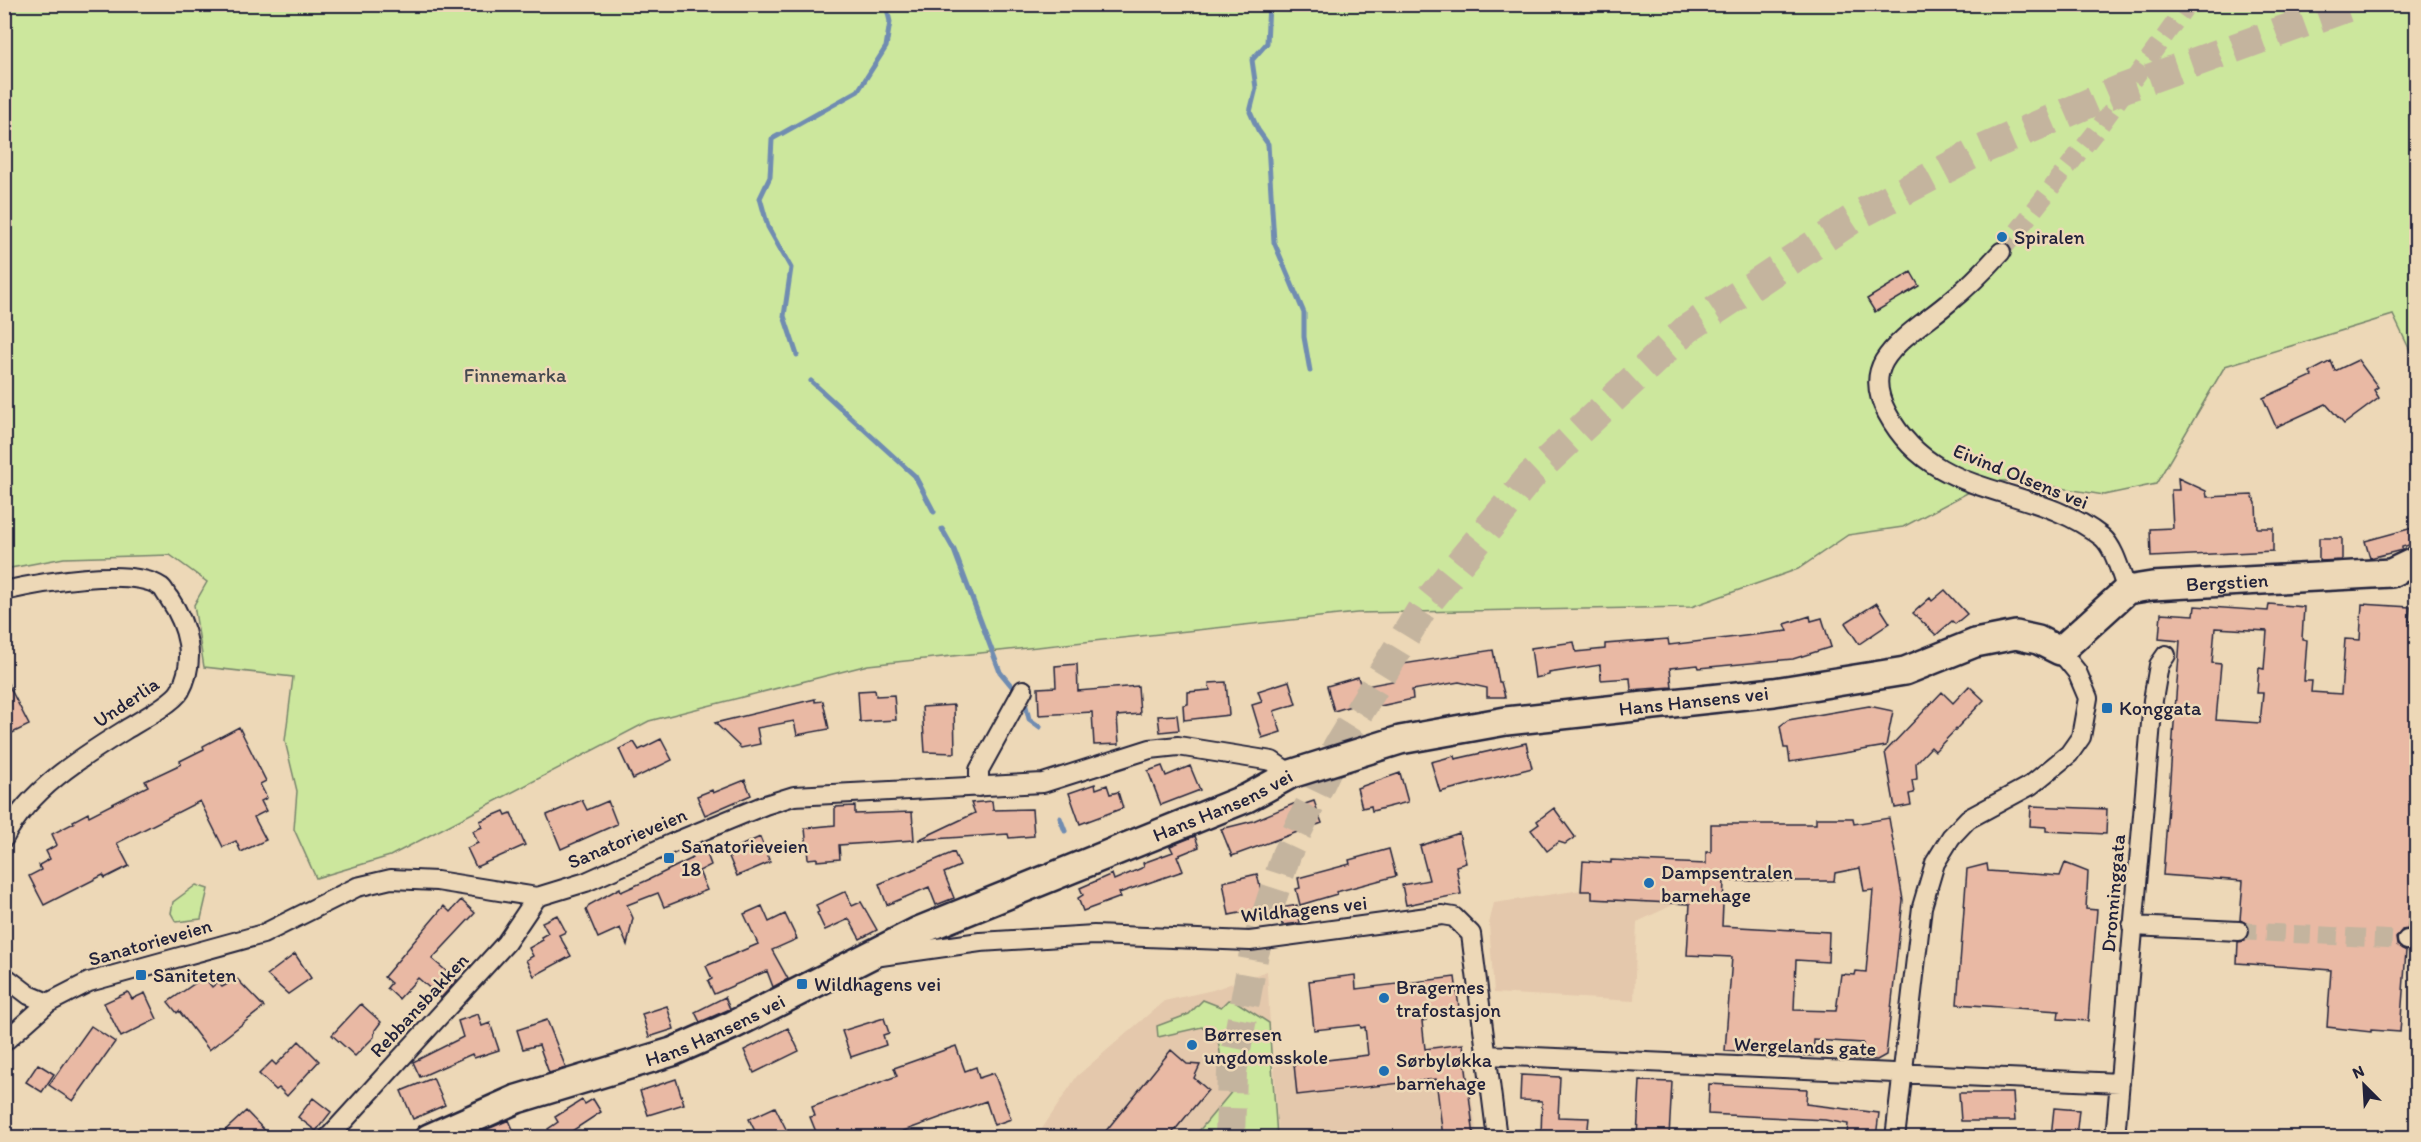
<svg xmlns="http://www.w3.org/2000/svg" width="2421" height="1142" font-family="Itim,sans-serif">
  <rect width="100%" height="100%" fill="#edd8b7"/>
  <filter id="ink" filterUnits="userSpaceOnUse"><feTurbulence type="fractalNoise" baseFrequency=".0167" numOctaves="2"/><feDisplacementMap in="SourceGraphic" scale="12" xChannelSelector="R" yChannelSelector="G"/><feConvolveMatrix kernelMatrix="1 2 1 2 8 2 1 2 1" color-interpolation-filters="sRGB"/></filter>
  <g filter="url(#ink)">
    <path fill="#e4c8ac" d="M1611 860 1678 862 1677 903 1637 922 1634 1001 1494 993 1489 924 1494 903 1581 890 1611 866Z
      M1267 971 1276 1137 1036 1138 1077 1076 1164 1001 1213 990Z
      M1464 1042 1477 1137H1278L1274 1066Z"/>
    <path fill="#cce79d" stroke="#77846c" stroke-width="1.5" d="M5 5H2416V363L2393 315 2225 366 2156 484 2104 495 2018 481H1990L1903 527 1848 535 1798 569 1691 607 1357 613 868 665 649 721 390 856 316 878 294 829 297 791 285 741 293 677 204 667 194 605 207 582 170 555 64 558 5 569Z
      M196 885 208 889 201 919 176 922 171 913 173 902Z
      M1203 1000 1221 1007 1228 1000 1235 1001 1269 1023 1277 1137H1194L1243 1078 1221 1059 1217 1033 1202 1027 1158 1037 1157 1026 1189 1014Z"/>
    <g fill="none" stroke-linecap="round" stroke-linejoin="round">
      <path stroke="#6f8cb1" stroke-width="5" d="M1269 4 1267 43 1252 60 1256 88 1250 112 1258 130 1268 144 1274 242 1304 313V337L1310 371
        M797 355 784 316 791 268 768 227 760 198 770 177 772 139 858 91 886 47 890 22 886 4
        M811 381 915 476 934 512
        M942 529 954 550 1000 672 1014 689
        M1025 702 1029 719 1040 727
        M1060 818 1065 831"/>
    </g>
    <path fill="#e9b9a4" stroke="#22223b" stroke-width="1.5" fill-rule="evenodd" d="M1911 272 1919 286 1875 312 1867 299Z
      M2358 360 2378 387 2374 390 2379 398 2344 424 2326 404 2276 427 2263 398 2312 376 2310 372 2331 361 2335 371Z
      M2178 478 2206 491 2207 497 2252 495 2256 503 2257 528H2273V551L2151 557 2150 529 2173 528 2171 490H2179Z
      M2416 527V543L2402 547V550L2370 558 2365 541Z
      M2319 538H2342V560L2319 561Z
      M1945 590 1967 614 1955 624 1952 621 1936 635 1913 613 1930 598 1932 601Z
      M1877 603 1890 623 1859 644 1845 623Z
      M2269 604 2304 607 2302 639 2307 640 2304 681H2312L2311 692 2341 694 2345 639 2360 640 2362 604 2410 607 2409 621 2416 622 2413 672H2416V905H2410L2408 929 2402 930 2396 938 2397 945 2406 951 2400 1032 2371 1030V1032L2327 1027 2331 970 2237 963 2238 942 2245 941 2250 932 2249 925 2240 920 2243 881 2163 875 2180 641 2159 639 2161 613 2194 615 2195 606 2268 611ZM2215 628 2267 631 2264 669 2259 668 2257 693H2263L2260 723 2216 720 2221 664 2212 663Z
      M1810 616 1811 621 1822 618 1831 647 1793 659 1699 668 1698 665 1670 668 1672 687 1631 690 1630 678 1601 680 1600 665 1549 673V675L1535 678 1531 648 1574 642 1576 652 1605 649V644L1668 639 1669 645 1788 631 1785 624Z
      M1493 650 1499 682H1501L1505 697H1487V688L1459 682 1412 690 1413 699 1380 706 1378 698 1334 711 1327 686 1358 677 1361 687 1393 681 1390 666Z
      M1077 664 1078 691 1138 686 1140 714 1117 716 1119 744 1094 745 1092 712 1039 715 1038 688 1056 687 1055 666Z
      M4 676 29 725 4 737Z
      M1289 681 1296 704 1274 711 1281 732 1262 738 1252 705 1262 702 1258 691Z
      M1226 682 1229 715 1184 720 1183 705 1188 704V692L1210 690 1209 683Z
      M1969 686 1984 700 1935 751 1931 747 1916 763 1917 779 1912 780 1914 793 1909 794 1911 805 1895 808 1885 752 1942 692 1953 703Z
      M875 690 876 696 894 695 896 720 860 722 858 691Z
      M815 699V702L823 701 829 729 797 735 794 721 757 728 760 744 741 748 715 723Z
      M954 705 955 753 925 752 922 707Z
      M1869 706 1893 711 1886 746 1790 762 1788 748H1784L1780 726 1788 720Z
      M1177 715 1179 730 1160 732 1158 716Z
      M239 727 266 781 260 784 267 798 261 801 266 811 254 817 266 840 241 852 236 841 223 847 200 801 117 843 129 866 105 878 103 875 44 905 29 876 41 870 39 865 50 859 46 851 57 845 52 834 74 823 73 821 88 813 89 816 148 786 145 781 181 764 180 761 204 749 203 746Z
      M661 739 672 760 633 779 619 749 634 742 639 750Z
      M1526 743 1532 768 1440 792 1431 762 1454 756 1455 759Z
      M1162 766 1166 776 1190 766 1200 790 1161 805 1148 771Z
      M1400 773 1408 802 1372 811 1371 806 1362 808 1357 788Z
      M745 780 751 795 705 815 697 796 712 790 713 793Z
      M1095 784 1096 789 1107 785 1110 794 1118 792 1123 808 1080 824 1069 793Z
      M582 800 587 810 608 801 617 824 561 849 547 815Z
      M992 801 993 810 1032 809 1034 836 1009 838 1008 834 918 840 975 813 971 803Z
      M1314 801 1322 823 1232 856 1221 829 1253 821 1298 802 1299 806Z
      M855 806V814L912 812 914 840 839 845 840 859 817 861V858L808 859 805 828 835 825V807Z
      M2031 806 2107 809 2106 834 2046 831V827L2030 826Z
      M1554 808 1575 837 1565 844 1559 842 1547 851 1531 830 1539 824 1537 821Z
      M504 811 506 815 511 813 525 845 476 867 467 848 478 843 473 831 482 827 480 821Z
      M1816 818H1853L1854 824 1889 818 1903 900 1886 1055 1877 1060 1862 1059 1863 1043 1814 1040 1813 1056 1725 1051 1732 957 1687 955 1690 904 1592 899V891H1581L1583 861 1611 863V860L1706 864V852H1711V824H1816ZM1860 868 1864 891 1873 890 1866 972 1856 971 1855 975 1841 974 1836 1011 1794 1010 1796 960 1828 962 1829 932 1722 926 1724 881H1834L1835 873Z
      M1459 833 1466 863 1456 866 1461 894 1406 905 1402 885 1429 880 1420 846Z
      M1195 836 1199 847 1177 856 1183 871 1119 893 1121 897 1083 911 1078 898 1083 895 1080 888 1112 874 1114 880 1144 867 1143 863 1173 852 1170 846Z
      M760 837 770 862 737 876 727 852Z
      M705 849 711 865 699 871 707 890 664 907 658 893 627 905 633 918 627 945 620 928 598 938 586 910 589 905 620 888 621 892 650 879 693 858 692 854Z
      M1389 849 1396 876 1336 892 1337 894 1300 905 1296 889 1300 888 1298 878 1350 864 1349 860Z
      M954 852 960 866 944 873 954 898 936 905 929 887 887 905 879 884Z
      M2065 863 2088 872 2086 909 2097 910 2088 1021 2058 1019 2059 1011 1957 1004 1967 869 1987 864 1988 871 2060 876Z
      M1257 874 1265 908 1229 915 1223 882Z
      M846 891 852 906 861 902 877 930 860 939 849 919 825 930 817 913 819 912 816 905Z
      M461 900 475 913 432 959 457 980 441 998 418 978 399 999 387 988 391 983 384 977 444 906 450 912Z
      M1297 905 1300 923 1282 925 1280 908Z
      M762 906 769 922 785 914 797 939 772 950 788 979 773 987 767 971 714 994 708 981 712 979 706 966 758 944 744 914Z
      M557 915 566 932 559 935 571 956 534 976 526 960 533 956 529 948 543 940 541 937 548 933 542 922Z
      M295 954 311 978 288 994 267 975Z
      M1355 975 1356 989 1455 977 1459 1008 1425 1012 1426 1020 1422 1021 1425 1049 1463 1044 1474 1137H1443L1436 1079 1297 1095 1294 1064 1368 1055 1365 1027 1361 1028 1360 1025 1314 1030 1309 981Z
      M204 977 212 987 218 982 222 987 237 979 264 1007 209 1050 179 1011 177 1013 168 1002Z
      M128 992 132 999 145 993 157 1019 121 1037 104 1003Z
      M725 997 730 1009 700 1022 695 1012Z
      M361 1004 381 1022 375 1030 374 1037 355 1056 332 1035Z
      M667 1006 674 1029 649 1037 642 1014Z
      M478 1014 482 1026 490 1023 499 1050 474 1058 472 1054 420 1077 413 1062 463 1037 458 1021Z
      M884 1018 889 1033 883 1035 886 1045 851 1057 842 1031Z
      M547 1020 566 1068 549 1073 539 1045 523 1049 517 1030Z
      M91 1026 115 1042 73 1101 49 1085Z
      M788 1028 799 1051 754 1073 744 1050Z
      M299 1041 319 1061 287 1096 279 1088 276 1090 259 1074 272 1061 276 1065Z
      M956 1046 965 1071 976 1067 979 1078 994 1073 1011 1119 994 1125 986 1101 887 1137H818L810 1117 815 1116 812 1107 897 1076 894 1068Z
      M1171 1050 1187 1064 1200 1065 1194 1078 1208 1090 1169 1137H1101Z
      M38 1064 54 1074 42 1092 26 1082Z
      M1521 1075 1560 1077 1558 1117 1589 1118 1587 1137H1541L1542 1101 1520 1100Z
      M433 1078 445 1105 413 1119 401 1091Z
      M676 1079 684 1104 648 1115 640 1091Z
      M1640 1081 1672 1082 1669 1137H1637Z
      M1709 1084 1807 1089 1806 1104 1879 1113 1876 1137 1847 1135 1848 1124 1825 1120 1708 1114Z
      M1959 1093H2013L2015 1121H1961Z
      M313 1098 331 1112 316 1131 298 1117Z
      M593 1099 601 1112 563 1137H555L548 1129 558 1122 555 1117 582 1100 585 1104Z
      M775 1107 790 1137H758L749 1119Z
      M2054 1108 2079 1110 2076 1137H2051Z
      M246 1111 271 1137H218Z
      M509 1120 515 1134 506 1137H469Z"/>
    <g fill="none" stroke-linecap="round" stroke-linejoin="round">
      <path stroke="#c4b49e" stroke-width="18" stroke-dasharray="18 9" stroke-linecap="butt" d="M2001 252 2100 126 2188 4
        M2239 931 2407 940"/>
      <path stroke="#c4b49e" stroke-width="30" stroke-dasharray="30 15" stroke-linecap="butt" d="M1230 1138 1232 1072 1254 953 1286 855 1338 746 1422 609 1531 476 1687 329 1862 213 1981 150 2124 88 2356 4"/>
      <g stroke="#22223b" stroke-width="22">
        <path id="street" d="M2001 252C1984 271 1967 288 1948 303 1928 320 1898 338 1884 361 1874 378 1878 396 1887 413 1935 503 2031 481 2102 537 2115 548 2121 575 2127 590
          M4 591C39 583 131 566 161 587 164 589 166 595 169 598 188 626 197 660 180 691 173 703 138 722 125 730 80 758 29 790 4 838
          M979 787V770L1023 690
          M2132 926 2239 931
          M2407 940 2416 941
          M881 956 980 942 1094 935 1250 941 1442 915 1454 917 1471 934 1497 1138
          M4 976 29 995 48 1003
          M4 1042 48 1003 89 982 263 934 357 887 391 879 437 881 537 897 586 882 675 842 765 805 794 796 1043 783 1150 749 1178 746 1272 761 1291 774
          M1488 1055 2120 1083
          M328 1138 506 943 537 897
          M1895 1138 1922 907 1935 863 1951 837 1968 819 2031 785 2069 754 2081 737 2088 698 2077 672 2060 651
          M2115 1138 2153 700 2159 665 2166 655"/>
      </g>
      <g stroke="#22223b" stroke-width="32">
        <g id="secondary">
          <path id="s1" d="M429 1138 517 1099 672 1052 733 1025 918 931 1247 798 1291 774 1400 740 1506 721 1774 692 1905 671 1975 643 2016 635 2038 640 2060 651 2127 590 2152 586 2391 573 2416 561"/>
        </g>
      </g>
      <use href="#street" stroke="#edd8b7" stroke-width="18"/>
      <use href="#secondary" stroke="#edd8b7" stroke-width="27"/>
    </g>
  </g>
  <g fill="#1f6fb2" stroke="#edd8b7" stroke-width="2">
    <circle cx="2002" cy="237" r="6"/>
    <rect x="2101" y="702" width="12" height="12" rx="3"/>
    <rect x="663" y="852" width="12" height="12" rx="3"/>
    <circle cx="1649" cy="883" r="6"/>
    <rect x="135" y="969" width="12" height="12" rx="3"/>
    <rect x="796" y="978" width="12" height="12" rx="3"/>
    <circle cx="1384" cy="998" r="6"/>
    <circle cx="1192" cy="1045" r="6"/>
    <circle cx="1384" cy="1071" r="6"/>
  </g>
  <g text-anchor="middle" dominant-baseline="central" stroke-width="5" stroke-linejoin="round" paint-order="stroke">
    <g font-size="20" fill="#22223b" stroke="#edd8b7" text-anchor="start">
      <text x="2014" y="237">Spiralen</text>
      <text x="2119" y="708">Konggata</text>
      <text x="681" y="846">Sanatorieveien<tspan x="681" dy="23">18</tspan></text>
      <text x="1661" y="872">Dampsentralen<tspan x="1661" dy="23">barnehage</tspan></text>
      <text x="153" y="975">Saniteten</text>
      <text x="814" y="984">Wildhagens vei</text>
      <text x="1396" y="987">Bragernes<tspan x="1396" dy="23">trafostasjon</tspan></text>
      <text x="1204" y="1034">Børresen<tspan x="1204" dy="23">ungdomsskole</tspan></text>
      <text x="1396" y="1060">Sørbyløkka<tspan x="1396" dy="23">barnehage</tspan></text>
    </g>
    <g font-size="20" fill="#44494f" stroke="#edd8b7">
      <text x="515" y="375">Finnemarka</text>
    </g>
    <g font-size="20" fill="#22223b" stroke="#edd8b7">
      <text transform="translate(2021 476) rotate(22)">Eivind Olsens vei</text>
      <text stroke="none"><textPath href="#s1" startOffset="1917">Bergstien</textPath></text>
      <text stroke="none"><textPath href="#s1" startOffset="1348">Hans Hansens vei</textPath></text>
      <text transform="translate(126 702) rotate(-34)">Underlia</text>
      <text stroke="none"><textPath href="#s1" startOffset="862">Hans Hansens vei</textPath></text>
      <text transform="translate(627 838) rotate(-23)">Sanatorieveien</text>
      <text transform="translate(2113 893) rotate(-85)">Dronninggata</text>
      <text transform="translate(1304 909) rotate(-6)">Wildhagens vei</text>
      <text transform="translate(150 942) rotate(-16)">Sanatorieveien</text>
      <text transform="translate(419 1005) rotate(-47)">Rebbansbakken</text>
      <text stroke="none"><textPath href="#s1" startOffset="306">Hans Hansens vei</textPath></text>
      <text transform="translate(1805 1046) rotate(2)">Wergelands gate</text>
    </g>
  </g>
  <rect width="2421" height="1142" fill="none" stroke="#edd8b7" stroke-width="24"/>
  <rect x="12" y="12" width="2397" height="1118" fill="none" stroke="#22223b" stroke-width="2" filter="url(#ink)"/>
  <g transform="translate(2364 1085) rotate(336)" stroke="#edd8b7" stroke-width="4.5" paint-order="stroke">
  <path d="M0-4.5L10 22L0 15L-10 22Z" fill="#22223b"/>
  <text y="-9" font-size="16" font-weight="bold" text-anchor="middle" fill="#22223b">N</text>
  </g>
</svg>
